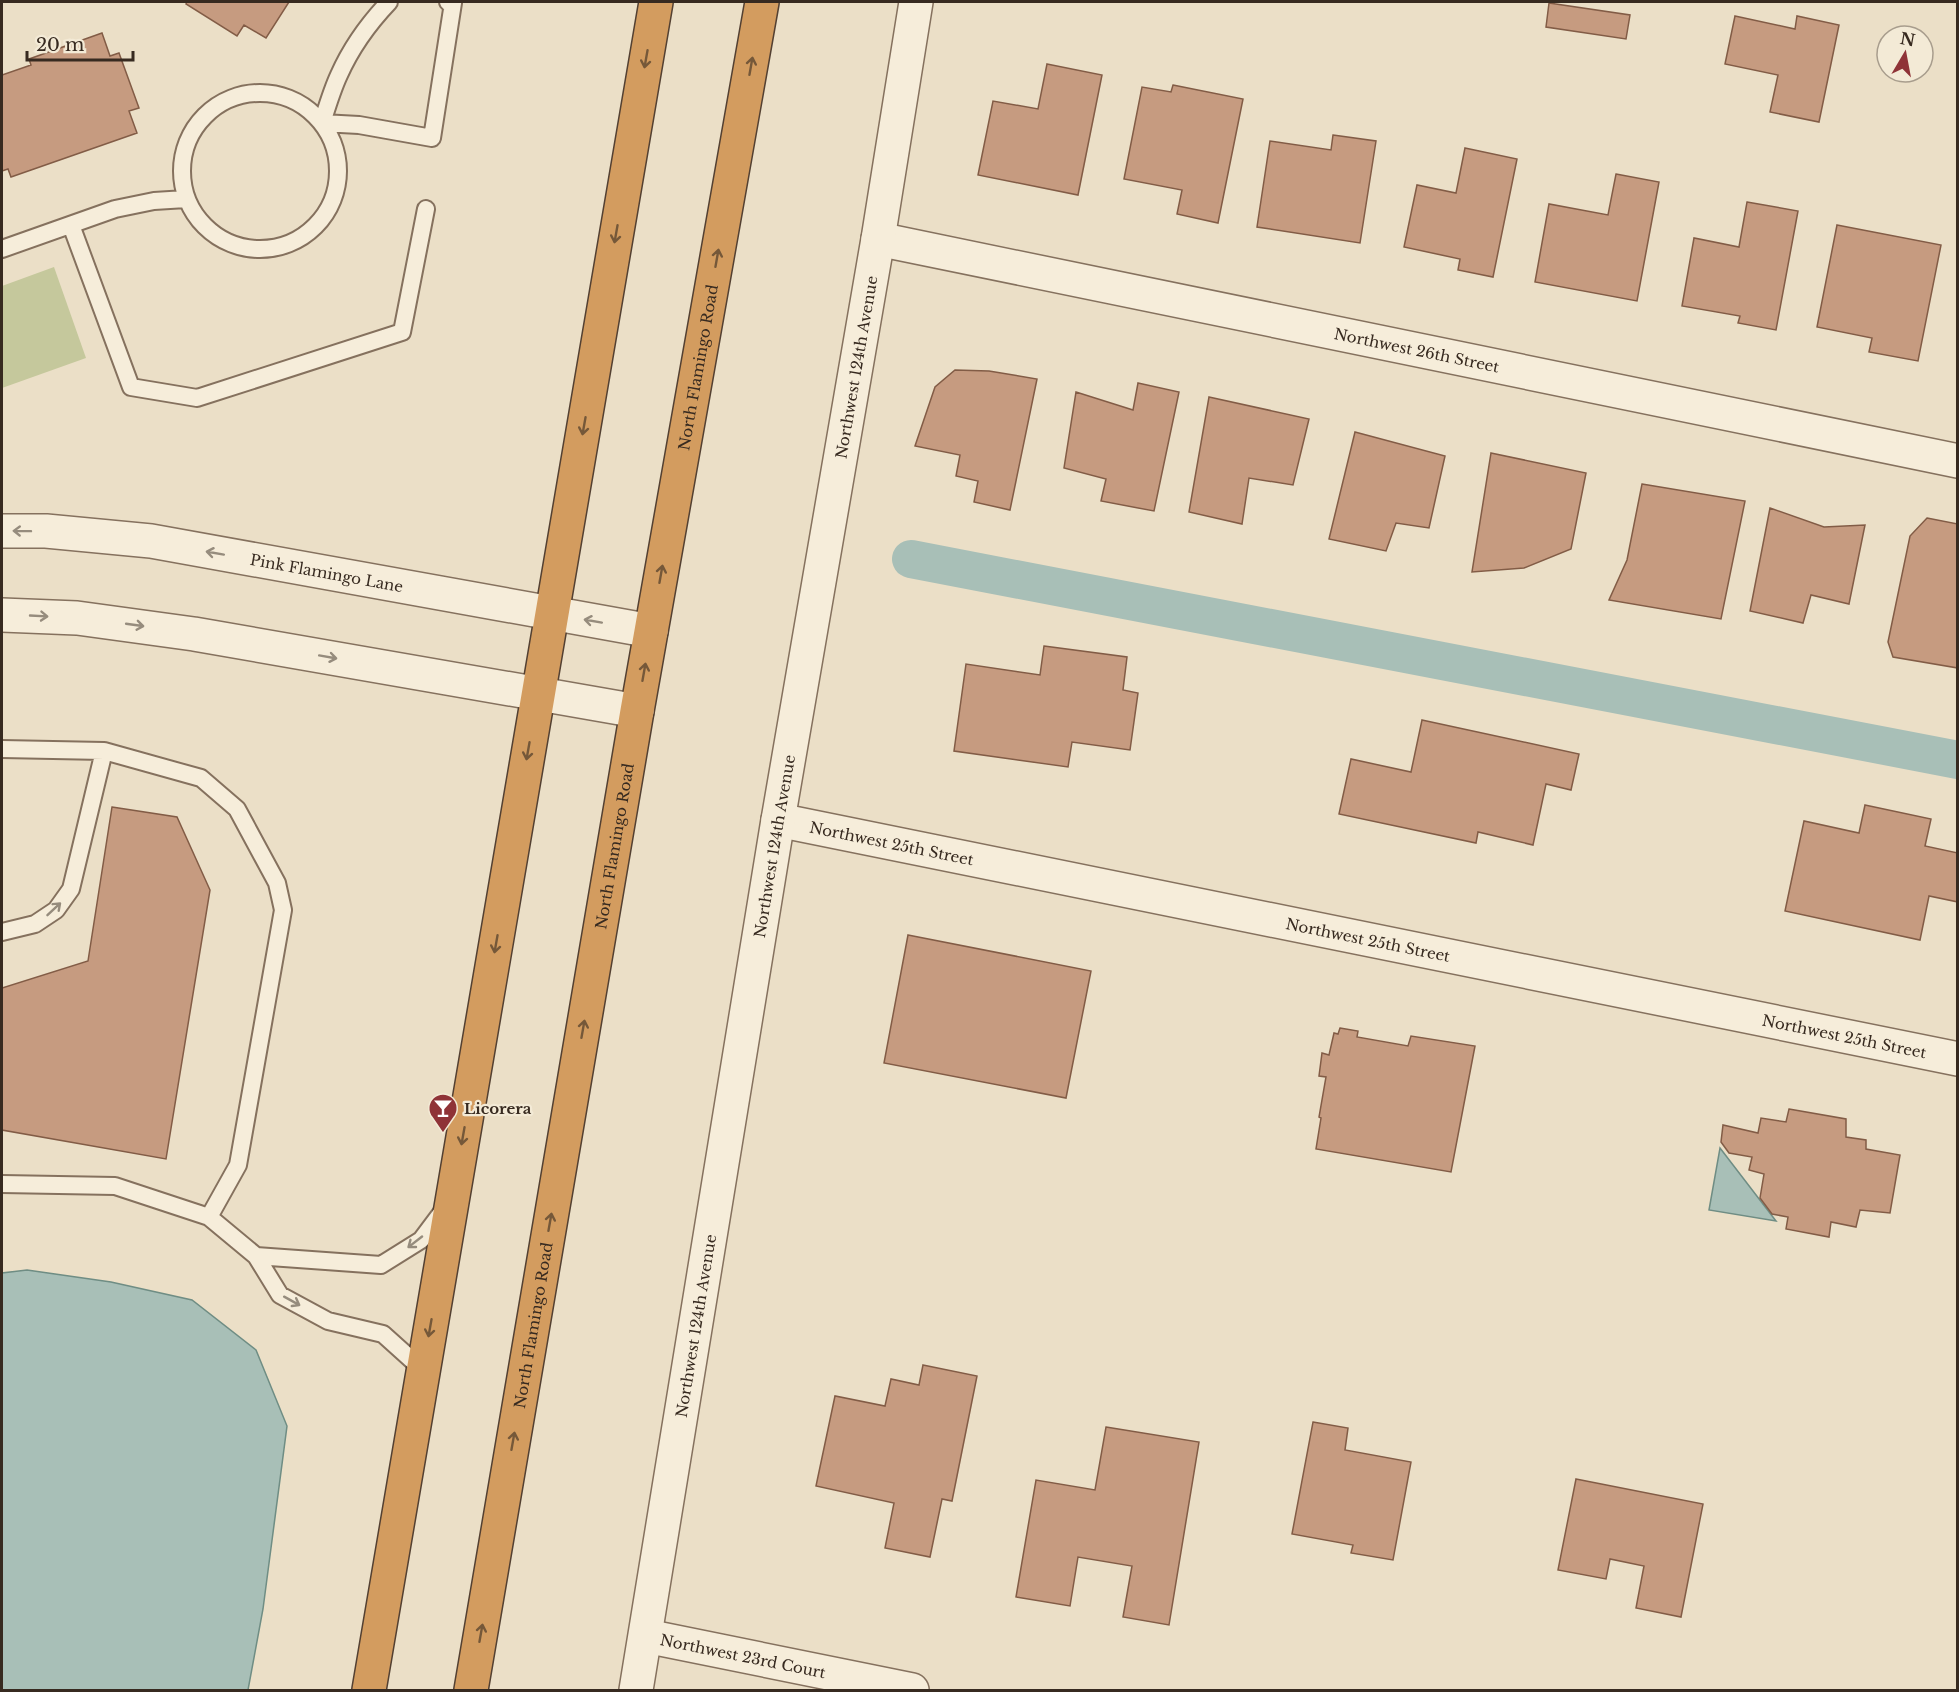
<svg xmlns="http://www.w3.org/2000/svg" width="1959" height="1692" font-family="'Libre Baskerville',serif">
  <rect width="100%" height="100%" fill="#ebdfc7"/>
  <path fill="#c5c89c" d="M54 267 86 358 2 388V286Z"/>
  <path fill="#a8bfb7" stroke="#6f8d84" stroke-width="1.5" d="M1720 1148 1776 1221 1709 1210Z
    M27 1270 111 1282 192 1300 256 1350 287 1426 263 1609 248 1690H2V1273Z"/>
  <g fill="none" stroke-linecap="round" stroke-linejoin="round">
    <path stroke="#a8bfb7" stroke-width="38" d="M911 559 1958 760"/>
  </g>
  <path fill="#c69b80" stroke="#825c46" stroke-width="1.5" d="M187 2H289L266 38 244 25 237 36 186 4Z
    M1549 3 1630 15 1626 39 1546 27Z
    M1735 16 1795 29 1797 16 1839 25 1819 122 1770 112 1778 75 1725 64Z
    M102 33 110 56 119 53 139 108 129 111 137 133 11 177 8 169 2 171V75L31 65 29 59Z
    M1047 64 1102 75 1078 195 978 175 993 101 1038 109Z
    M1173 85 1243 99 1218 223 1177 214 1182 190 1124 179 1142 87 1171 92Z
    M1333 135 1376 141 1360 243 1257 227 1270 141 1331 150Z
    M1465 148 1517 159 1493 277 1458 270 1460 259 1404 247 1417 185 1456 193Z
    M1616 174 1659 182 1637 301 1535 282 1549 204 1608 215Z
    M1747 202 1798 211 1776 330 1738 323 1740 316 1682 306 1694 238 1739 247Z
    M1837 225 1941 245 1918 361 1869 352 1872 338 1817 327Z
    M955 370 989 371 1037 379 1010 510 974 502 978 481 956 476 960 455 915 446 935 387Z
    M1138 383 1179 392 1154 511 1101 501 1106 479 1064 468 1076 392 1133 410Z
    M1209 397 1309 419 1293 485 1249 478 1242 524 1189 512Z
    M1355 432 1445 456 1429 528 1396 523 1386 551 1329 539Z
    M1491 453 1586 473 1571 549 1524 568 1472 572Z
    M1642 484 1745 501 1721 619 1609 600 1627 560Z
    M1770 508 1824 527 1865 525 1849 604 1811 595 1803 623 1750 611Z
    M1927 518 1958 524V668L1893 657 1888 642 1910 536Z
    M1044 646 1127 657 1123 690 1138 693 1130 750 1072 742 1068 767 954 751 966 664 1040 675Z
    M1422 720 1579 754 1571 790 1546 784 1533 845 1478 832 1476 843 1339 814 1351 759 1411 772Z
    M1865 805 1931 819 1925 846 1958 853V902L1929 896 1920 940 1785 911 1804 821 1859 833Z
    M112 807 177 817 210 890 166 1159 2 1130V988L88 961Z
    M908 935 1091 971 1066 1098 884 1063Z
    M1340 1028 1358 1031 1357 1037 1408 1046 1411 1036 1475 1046 1451 1172 1316 1149 1321 1118 1319 1117 1326 1077 1319 1076 1322 1053 1329 1055 1334 1033 1338 1034Z
    M1789 1109 1846 1119V1137L1866 1140V1149L1900 1155 1890 1213 1860 1210 1856 1227 1831 1222 1829 1237 1786 1229 1788 1217 1772 1214 1760 1198 1764 1174 1749 1170 1752 1157 1729 1153 1721 1142 1723 1125 1758 1133 1761 1118 1786 1122Z
    M923 1365 977 1376 952 1501 942 1499 930 1557 885 1548 894 1503 816 1486 835 1396 885 1406 891 1379 919 1385Z
    M1313 1422 1348 1428 1345 1450 1411 1462 1393 1560 1351 1553 1353 1545 1292 1534Z
    M1106 1427 1199 1442 1169 1625 1123 1617 1132 1566 1078 1557 1070 1606 1016 1597 1036 1480 1095 1490Z
    M1576 1479 1703 1504 1681 1617 1636 1608 1644 1566 1610 1559 1606 1579 1558 1570Z"/>
  <g fill="none" stroke-linecap="round" stroke-linejoin="round">
    <g stroke="#85715e" stroke-width="20">
      <path id="lane" d="M389 2C369 23 351 48 339 75 332 90 327 107 322 123L359 125 432 138 453 3 448 2
        M182 171a78 78 0 1 1 156 0a78 78 0 1 1-156 0Z
        M71 225 131 387 197 398 402 332 426 209
        M2 249 115 209 154 201 186 199
        M2 749 104 751 201 778 237 809 277 883 283 910 238 1165 209 1217
        M2 932 35 924 56 910 71 889 104 751
        M2 1184 115 1186 209 1217 256 1256 280 1295 328 1321 383 1334 423 1370
        M256 1256 381 1265 421 1240 445 1208"/>
    </g>
    <g stroke="#85715e" stroke-width="36">
      <g id="street">
        <path id="s1" d="M878 239 1958 461"/>
        <path id="s2" d="M2 531H46L151 541 651 631"/>
        <path d="M2 615 77 618 194 634 637 711"/>
        <path id="s3" d="M778 820 1958 1059"/>
        <path id="s4" d="M646 1636 912 1690"/>
        <path id="s5" d="M636 1690 778 820 878 239 916 2"/>
      </g>
    </g>
    <g stroke="#534032" stroke-width="36">
      <g id="highway">
        <path d="M369 1690 656 2"/>
        <path id="s6" d="M471 1690 637 711 762 2"/>
      </g>
    </g>
    <use href="#lane" stroke="#f6edda" stroke-width="16"/>
    <use href="#street" stroke="#f6edda" stroke-width="33"/>
    <use href="#highway" stroke="#d39c5f" stroke-width="33"/>
  </g>
  <defs><path id="oneway-shaft" d="M-6 0H5M1.5-3L5.5 0L1.5 3" fill="none" stroke-width="1.6" stroke-linecap="round" stroke-linejoin="round" transform="scale(1.5)"/></defs>
  <g stroke="#755839">
    <use href="#oneway-shaft" transform="translate(646 59) rotate(100)"/>
    <use href="#oneway-shaft" transform="translate(751 66) rotate(-80)"/>
    <use href="#oneway-shaft" transform="translate(616 234) rotate(100)"/>
    <use href="#oneway-shaft" transform="translate(717 258) rotate(-80)"/>
    <use href="#oneway-shaft" transform="translate(584 426) rotate(100)"/>
    <use href="#oneway-shaft" transform="translate(661 574) rotate(-80)"/>
    <use href="#oneway-shaft" transform="translate(644 672) rotate(-80)"/>
    <use href="#oneway-shaft" transform="translate(528 751) rotate(100)"/>
    <use href="#oneway-shaft" transform="translate(496 944) rotate(100)"/>
    <use href="#oneway-shaft" transform="translate(583 1029) rotate(-80)"/>
    <use href="#oneway-shaft" transform="translate(463 1136) rotate(100)"/>
    <use href="#oneway-shaft" transform="translate(550 1222) rotate(-80)"/>
    <use href="#oneway-shaft" transform="translate(430 1328) rotate(100)"/>
    <use href="#oneway-shaft" transform="translate(513 1441) rotate(-80)"/>
    <use href="#oneway-shaft" transform="translate(481 1633) rotate(-80)"/>
  </g>
  <g stroke="#968c7d">
    <use href="#oneway-shaft" transform="translate(22 531) rotate(-179)"/>
    <use href="#oneway-shaft" transform="translate(215 553) rotate(-170)"/>
    <use href="#oneway-shaft" transform="translate(39 616) rotate(3)"/>
    <use href="#oneway-shaft" transform="translate(593 621) rotate(-170)"/>
    <use href="#oneway-shaft" transform="translate(135 625) rotate(8)"/>
    <use href="#oneway-shaft" transform="translate(328 657) rotate(10)"/>
    <use href="#oneway-shaft" transform="translate(54 909) rotate(-43)"/>
    <use href="#oneway-shaft" transform="translate(415 1242) rotate(142)"/>
    <use href="#oneway-shaft" transform="translate(292 1301) rotate(29)"/>
  </g>
  <defs>
    <g id="bar-pin" transform="scale(1.5)"><path d="M0 17L-7.5 6A9.5 9.5 0 1 1 7.5 6Z" fill="#8f3337" stroke="#f3ead6"/><path d="M-6-5H6L.8 .8V4.5H3.5V6h-7V4.5H-.8V.8Z" fill="#fff"/></g>
  </defs>
  <g fill-rule="evenodd">
    <use href="#bar-pin" x="443" y="1108"/>
  </g>
  <g text-anchor="middle" dominant-baseline="central" stroke-width="4.5" stroke-linejoin="round" paint-order="stroke">
    <g font-size="15" fill="#372a20" stroke="#f3ead6">
      <text stroke="none"><textPath href="#s1" startOffset="550">Northwest 26th Street</textPath></text>
      <text stroke="none"><textPath href="#s6" startOffset="1342">North Flamingo Road</textPath></text>
      <text stroke="none"><textPath href="#s5" startOffset="1341">Northwest 124th Avenue</textPath></text>
      <text stroke="none"><textPath href="#s2" startOffset="328">Pink Flamingo Lane</textPath></text>
      <text stroke="none"><textPath href="#s3" startOffset="116">Northwest 25th Street</textPath></text>
      <text stroke="none"><textPath href="#s6" startOffset="856">North Flamingo Road</textPath></text>
      <text stroke="none"><textPath href="#s5" startOffset="855">Northwest 124th Avenue</textPath></text>
      <text stroke="none"><textPath href="#s3" startOffset="602">Northwest 25th Street</textPath></text>
      <text stroke="none"><textPath href="#s3" startOffset="1088">Northwest 25th Street</textPath></text>
      <text stroke="none"><textPath href="#s6" startOffset="370">North Flamingo Road</textPath></text>
      <text stroke="none"><textPath href="#s5" startOffset="369">Northwest 124th Avenue</textPath></text>
      <text stroke="none"><textPath href="#s4" startOffset="99">Northwest 23rd Court</textPath></text>
    </g>
    <g font-size="15" font-weight="bold" fill="#372a20" stroke="#f3ead6" text-anchor="start">
      <text x="464" y="1108">Licorera</text>
    </g>
  </g>
  <rect width="1959" height="1692" fill="none" stroke="#372a20" stroke-width="6"/>
  <g transform="translate(1905 54) rotate(10)"><circle r="28" fill="#f3ead6" stroke="#a89d8d" stroke-width="1.5"/>
  <path d="M0-4.5L10 22L0 15L-10 22Z" fill="#8f3337"/>
  <text y="-9" font-size="16" font-weight="bold" text-anchor="middle" fill="#372a20">N</text>
  </g>
  <path d="M27 51v9h106v-9" fill="none" stroke="#372a20" stroke-width="3"/>
  <text x="36" y="51" font-size="18" fill="#372a20" stroke="#f3ead6" stroke-width="4.5" paint-order="stroke">20 m</text>
</svg>
